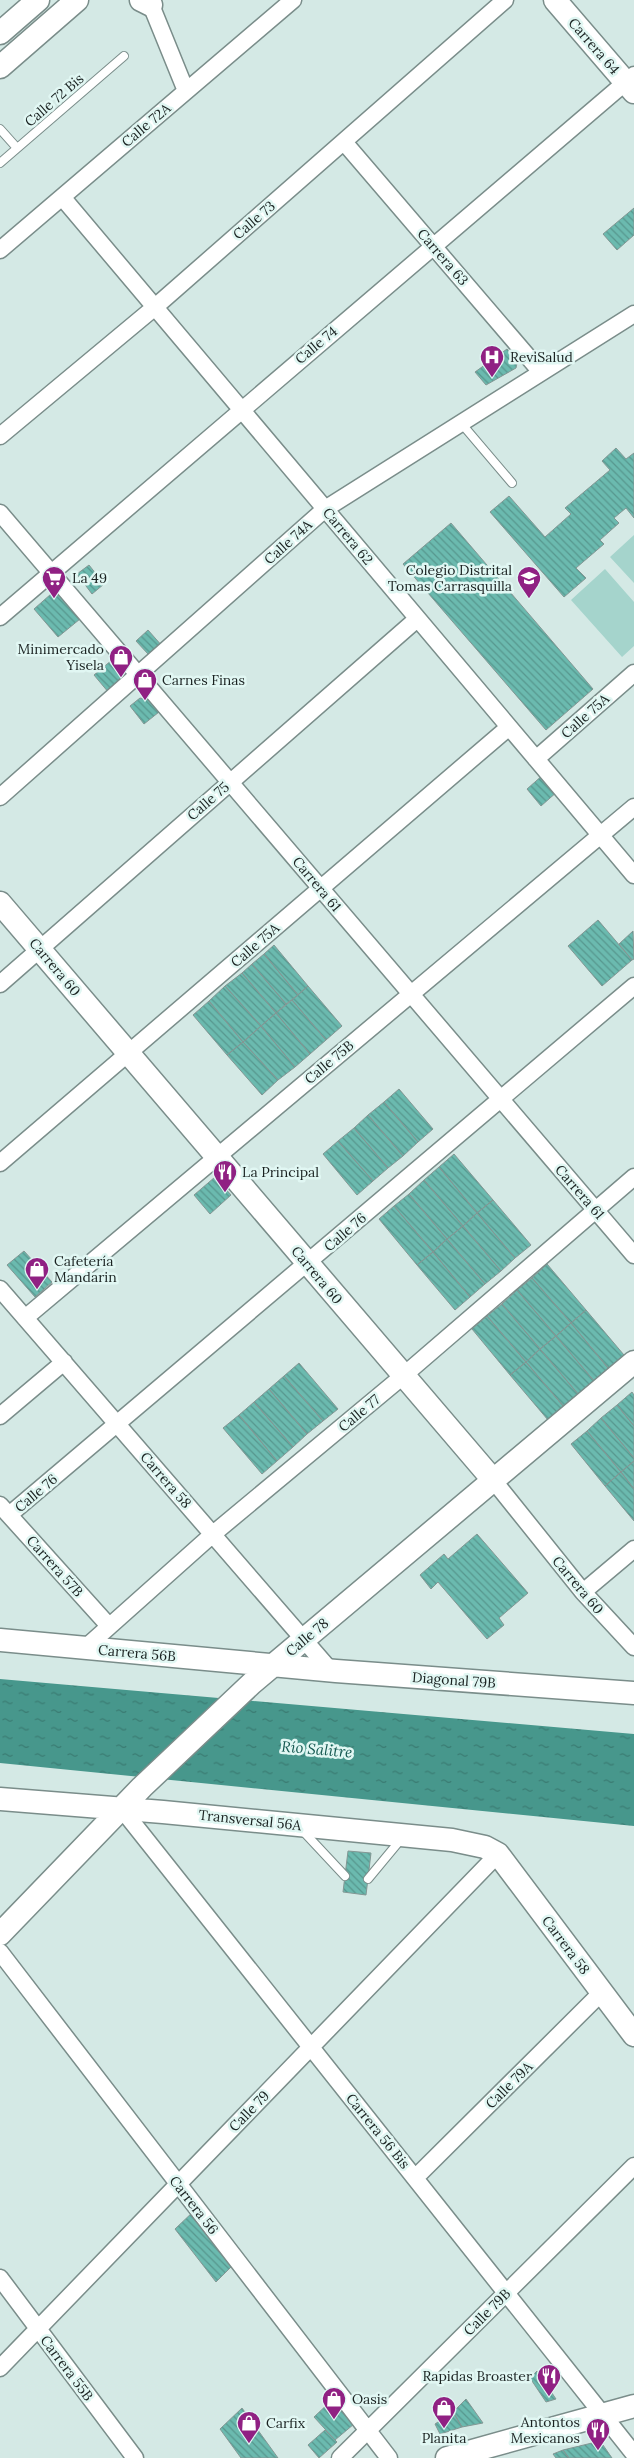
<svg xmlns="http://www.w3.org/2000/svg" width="634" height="2458" font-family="Lora,serif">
  <defs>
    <pattern id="water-ripples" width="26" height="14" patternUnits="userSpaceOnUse" patternTransform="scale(1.25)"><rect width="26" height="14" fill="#47978c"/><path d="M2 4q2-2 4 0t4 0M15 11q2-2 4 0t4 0" fill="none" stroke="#3a7b72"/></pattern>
    <pattern id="building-back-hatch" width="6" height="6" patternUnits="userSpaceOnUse" patternTransform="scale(1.25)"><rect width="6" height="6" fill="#6bbaaf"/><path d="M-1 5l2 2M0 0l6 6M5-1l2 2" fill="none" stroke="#57978e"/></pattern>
  </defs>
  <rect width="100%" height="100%" fill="#d4e9e5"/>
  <path fill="#a5d4cc" d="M634 535V583L610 557Z
    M605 569 634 602V646L622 657 571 600Z"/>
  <path fill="url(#water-ripples)" d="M0 1679 634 1734V1826L0 1763Z"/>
  <path fill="url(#building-back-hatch)" stroke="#839794" d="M634 208V235L617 250 603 234Z
    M507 349 518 359 516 368 486 385 475 372Z
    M616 448 626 459 634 453V518L626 508 614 518 619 523 600 540 604 544 576 568 586 578 564 597 490 512 509 496 545 537 571 514 565 508 610 470 602 461Z
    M451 523 593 689 546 730 403 564Z
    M89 565 104 584 92 594 77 574Z
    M51 594 60 595 80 619 58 637 34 609Z
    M148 630 163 647 155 655 148 654 136 641Z
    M112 660 127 678 109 693 94 675Z
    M140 698 149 700 159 712 144 724 130 706Z
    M544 774 558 791 541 806 527 789Z
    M598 920 632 960 602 986 568 946Z
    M633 931 634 959 632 960 619 944Z
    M274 945 308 986 298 995 264 954Z
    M264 954 298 995 286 1004 252 964Z
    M252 964 286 1004 276 1013 242 973Z
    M242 973 276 1013 261 1026 225 986Z
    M225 986 261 1026 243 1042 209 1001Z
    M308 986 342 1026 326 1040 292 1000Z
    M292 1000 326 1040 310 1054 276 1013Z
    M209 1001 243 1042 227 1055 193 1015Z
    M276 1013 310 1054 295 1067 261 1026Z
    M261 1026 295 1067 278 1080 243 1042Z
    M243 1042 278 1080 262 1095 227 1055Z
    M399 1089 433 1129 418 1142 384 1102Z
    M384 1102 418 1142 403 1156 368 1115Z
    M368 1115 403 1156 388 1168 354 1128Z
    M354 1128 388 1168 373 1181 338 1141Z
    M338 1141 373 1181 357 1195 323 1154Z
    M454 1154 493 1200 477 1213 439 1167Z
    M439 1167 477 1213 463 1226 424 1180Z
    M215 1177 231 1195 210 1214 194 1195Z
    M424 1180 463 1226 447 1239 409 1194Z
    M409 1194 447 1239 433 1252 394 1206Z
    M493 1200 531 1245 515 1258 477 1213Z
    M394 1206 433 1252 417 1265 379 1219Z
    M477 1213 515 1258 501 1271 463 1226Z
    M463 1226 501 1271 485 1284 447 1239Z
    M447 1239 485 1284 470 1297 433 1252Z
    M24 1251 52 1282 35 1297 7 1265Z
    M433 1252 470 1297 455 1310 417 1265Z
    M547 1264 586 1310 571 1323 532 1278Z
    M532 1278 571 1323 556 1336 517 1290Z
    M517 1290 556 1336 540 1349 502 1304Z
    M502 1304 540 1349 526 1362 487 1316Z
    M586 1310 624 1355 608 1368 571 1323Z
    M487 1316 526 1362 510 1375 472 1329Z
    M571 1323 608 1368 594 1381 556 1336Z
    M556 1336 594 1381 578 1394 540 1349Z
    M540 1349 578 1394 564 1407 526 1362Z
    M526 1362 564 1407 548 1420 510 1375Z
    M299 1363 338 1409 323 1421 284 1376Z
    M284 1376 323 1421 307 1434 269 1389Z
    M269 1389 307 1434 293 1447 254 1402Z
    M632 1392 634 1395V1426L617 1405Z
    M254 1402 293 1447 277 1461 239 1415Z
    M617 1405 634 1426V1458L601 1418Z
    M239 1415 277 1461 262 1474 223 1428Z
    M601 1418 634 1458V1461L621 1472 587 1431Z
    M587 1431 621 1472 605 1486 571 1444Z
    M634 1461V1489L621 1472Z
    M621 1472 634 1489V1521L605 1486Z
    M477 1534 528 1593 499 1618 504 1625 487 1639 438 1582 431 1589 420 1575 444 1554 448 1559Z
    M348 1851 371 1853 366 1895 343 1892Z
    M195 2210 236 2262 216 2282 175 2229Z
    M537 2371 556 2399 546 2402 530 2378Z
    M466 2399 483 2423 462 2427 453 2412Z
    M332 2400 354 2424 335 2440 314 2417Z
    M242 2408 278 2458H241L220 2429Z
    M453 2412 462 2427 440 2434 435 2424Z
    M325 2430 337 2442 319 2458 308 2445Z
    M592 2443 603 2445 612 2458H569L563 2450Z
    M563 2450 569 2458H556L553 2454Z"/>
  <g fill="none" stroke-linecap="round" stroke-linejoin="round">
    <g stroke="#7a8d8a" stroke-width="10">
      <path id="lane" d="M0 129 17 148
        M0 163 124 56
        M461 423 512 483
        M302 1830 345 1876
        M368 1879 402 1838"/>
    </g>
    <g stroke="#7a8d8a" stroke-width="19">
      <path id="street" d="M149 0 186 91
        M344 142 541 372
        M62 197 634 875
        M0 250 293 0
        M0 436 155 307 505 0
        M0 513 634 1255
        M0 617 634 75
        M536 759 634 673
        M0 797 325 509 634 314
        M0 984 417 619
        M0 1163 509 727
        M0 1289 331 1671
        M25 1318 634 807
        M0 1416 64 1362
        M494 1481 583 1592 634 1647
        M0 1505 109 1626
        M9 1515 634 986
        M583 1592 634 1549
        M84 1649 213 1534 403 1376 634 1177
        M121 1808 634 2454
        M0 1952 389 2458
        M415 2178 602 1992
        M0 2278 135 2458
        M0 2368 498 1854
        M340 2458 634 2166"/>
    </g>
    <g stroke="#7a8d8a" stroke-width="25">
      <path id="secondary" d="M141 0 151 5
        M555 0 634 92
        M0 33 38 0
        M0 67 77 0
        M0 903 494 1481
        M0 1640 336 1671 634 1693
        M0 1799 163 1812 452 1840 485 1847 498 1854 634 2035
        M0 1934 142 1787 252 1683 634 1362
        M447 2458 634 2406"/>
    </g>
    <use href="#lane" stroke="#fff" stroke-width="8"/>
    <use href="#street" stroke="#fff" stroke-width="16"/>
    <use href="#secondary" stroke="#fff" stroke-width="22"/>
  </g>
  <defs>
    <g id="hospital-pin" transform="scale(1.25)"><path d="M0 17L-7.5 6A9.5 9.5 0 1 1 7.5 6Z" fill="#902183" stroke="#e1f7f3"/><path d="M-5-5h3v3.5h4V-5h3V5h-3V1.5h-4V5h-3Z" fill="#fff"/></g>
    <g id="supermarket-pin" transform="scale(1.25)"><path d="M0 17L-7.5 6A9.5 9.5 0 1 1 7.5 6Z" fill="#902183" stroke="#e1f7f3"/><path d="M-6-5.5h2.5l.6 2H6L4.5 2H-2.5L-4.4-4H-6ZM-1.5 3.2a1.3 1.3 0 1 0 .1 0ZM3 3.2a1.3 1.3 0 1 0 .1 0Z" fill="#fff"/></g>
    <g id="school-pin" transform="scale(1.25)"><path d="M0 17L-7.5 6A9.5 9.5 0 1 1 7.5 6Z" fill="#902183" stroke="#e1f7f3"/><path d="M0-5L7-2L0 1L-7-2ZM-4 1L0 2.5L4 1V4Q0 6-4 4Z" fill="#fff"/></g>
    <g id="shop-pin" transform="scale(1.25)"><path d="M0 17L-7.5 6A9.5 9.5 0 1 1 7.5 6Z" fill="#902183" stroke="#e1f7f3"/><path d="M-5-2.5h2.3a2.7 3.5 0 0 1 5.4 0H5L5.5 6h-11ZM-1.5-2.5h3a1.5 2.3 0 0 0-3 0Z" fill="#fff"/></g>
    <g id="restaurant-pin" transform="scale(1.25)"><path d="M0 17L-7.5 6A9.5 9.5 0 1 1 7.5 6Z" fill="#902183" stroke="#e1f7f3"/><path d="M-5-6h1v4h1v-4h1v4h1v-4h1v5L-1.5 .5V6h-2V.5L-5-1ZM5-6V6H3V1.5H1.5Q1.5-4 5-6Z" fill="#fff"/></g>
  </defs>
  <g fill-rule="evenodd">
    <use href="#hospital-pin" x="492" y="357"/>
    <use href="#supermarket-pin" x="54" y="578"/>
    <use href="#school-pin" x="529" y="578"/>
    <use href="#shop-pin" x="121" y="657"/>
    <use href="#shop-pin" x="145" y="680"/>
    <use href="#restaurant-pin" x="225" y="1172"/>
    <use href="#shop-pin" x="37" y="1269"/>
    <use href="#restaurant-pin" x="549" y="2376"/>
    <use href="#shop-pin" x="334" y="2399"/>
    <use href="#shop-pin" x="444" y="2408"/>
    <use href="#shop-pin" x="249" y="2423"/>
    <use href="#restaurant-pin" x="598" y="2430"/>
  </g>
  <g text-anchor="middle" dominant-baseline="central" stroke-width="5" stroke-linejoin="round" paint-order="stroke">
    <g font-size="14" fill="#1a2221" stroke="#e1f7f3">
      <text transform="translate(594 46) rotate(49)">Carrera 64</text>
      <text transform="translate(54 100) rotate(-41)">Calle 72 Bis</text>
      <text transform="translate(146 125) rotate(-40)">Calle 72A</text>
      <text transform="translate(254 220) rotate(-41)">Calle 73</text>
      <text transform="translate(443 257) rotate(49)">Carrera 63</text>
      <text transform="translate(316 345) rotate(-40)">Calle 74</text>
      <text transform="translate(348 536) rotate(50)">Carrera 62</text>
      <text transform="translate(288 542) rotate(-42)">Calle 74A</text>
      <text transform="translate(585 716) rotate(-42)">Calle 75A</text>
      <text transform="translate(208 801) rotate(-41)">Calle 75</text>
      <text transform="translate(317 884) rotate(50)">Carrera 61</text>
      <text transform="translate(255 945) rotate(-41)">Calle 75A</text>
      <text transform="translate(55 967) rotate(50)">Carrera 60</text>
      <text transform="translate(329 1062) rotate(-40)">Calle 75B</text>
      <text transform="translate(580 1192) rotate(49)">Carrera 61</text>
      <text transform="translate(345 1232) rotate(-41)">Calle 76</text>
      <text transform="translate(317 1275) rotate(50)">Carrera 60</text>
      <text transform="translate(359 1413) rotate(-40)">Calle 77</text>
      <text transform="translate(166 1480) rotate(49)">Carrera 58</text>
      <text transform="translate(36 1493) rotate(-40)">Calle 76</text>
      <text transform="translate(55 1566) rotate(48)">Carrera 57B</text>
      <text transform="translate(578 1585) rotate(50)">Carrera 60</text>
      <text transform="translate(307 1637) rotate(-40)">Calle 78</text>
      <text transform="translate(137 1653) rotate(5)">Carrera 56B</text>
      <text transform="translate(454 1680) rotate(4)">Diagonal 79B</text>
      <text transform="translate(250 1820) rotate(6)">Transversal 56A</text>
      <text transform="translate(566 1945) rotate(53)">Carrera 58</text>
      <text transform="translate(509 2085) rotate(-45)">Calle 79A</text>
      <text transform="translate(249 2111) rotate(-46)">Calle 79</text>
      <text transform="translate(378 2131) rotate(51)">Carrera 56 Bis</text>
      <text transform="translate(194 2205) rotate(52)">Carrera 56</text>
      <text transform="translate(487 2312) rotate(-45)">Calle 79B</text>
      <text transform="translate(67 2368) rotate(53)">Carrera 55B</text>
    </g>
    <g font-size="14" fill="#1a2221" stroke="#e1f7f3" text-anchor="start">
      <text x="510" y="357">ReviSalud</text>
      <text x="512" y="570" text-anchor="end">Colegio Distrital<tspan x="512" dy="16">Tomas Carrasquilla</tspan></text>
      <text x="72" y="578">La 49</text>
      <text x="104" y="649" text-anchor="end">Minimercado<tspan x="104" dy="16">Yisela</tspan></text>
      <text x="162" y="680">Carnes Finas</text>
      <text x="242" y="1172">La Principal</text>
      <text x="54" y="1261">Cafetería<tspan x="54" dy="16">Mandarin</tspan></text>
      <text x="532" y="2376" text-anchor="end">Rapidas Broaster</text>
      <text x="352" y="2399">Oasis</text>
      <text x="580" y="2422" text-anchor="end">Antontos<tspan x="580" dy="16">Mexicanos</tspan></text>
      <text x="266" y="2423">Carfix</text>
      <text x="444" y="2438" text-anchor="middle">Planita</text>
    </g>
    <g font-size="15" font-style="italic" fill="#165a52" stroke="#e1f7f3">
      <text transform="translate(317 1749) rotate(5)">Río Salitre</text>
    </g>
  </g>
</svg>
